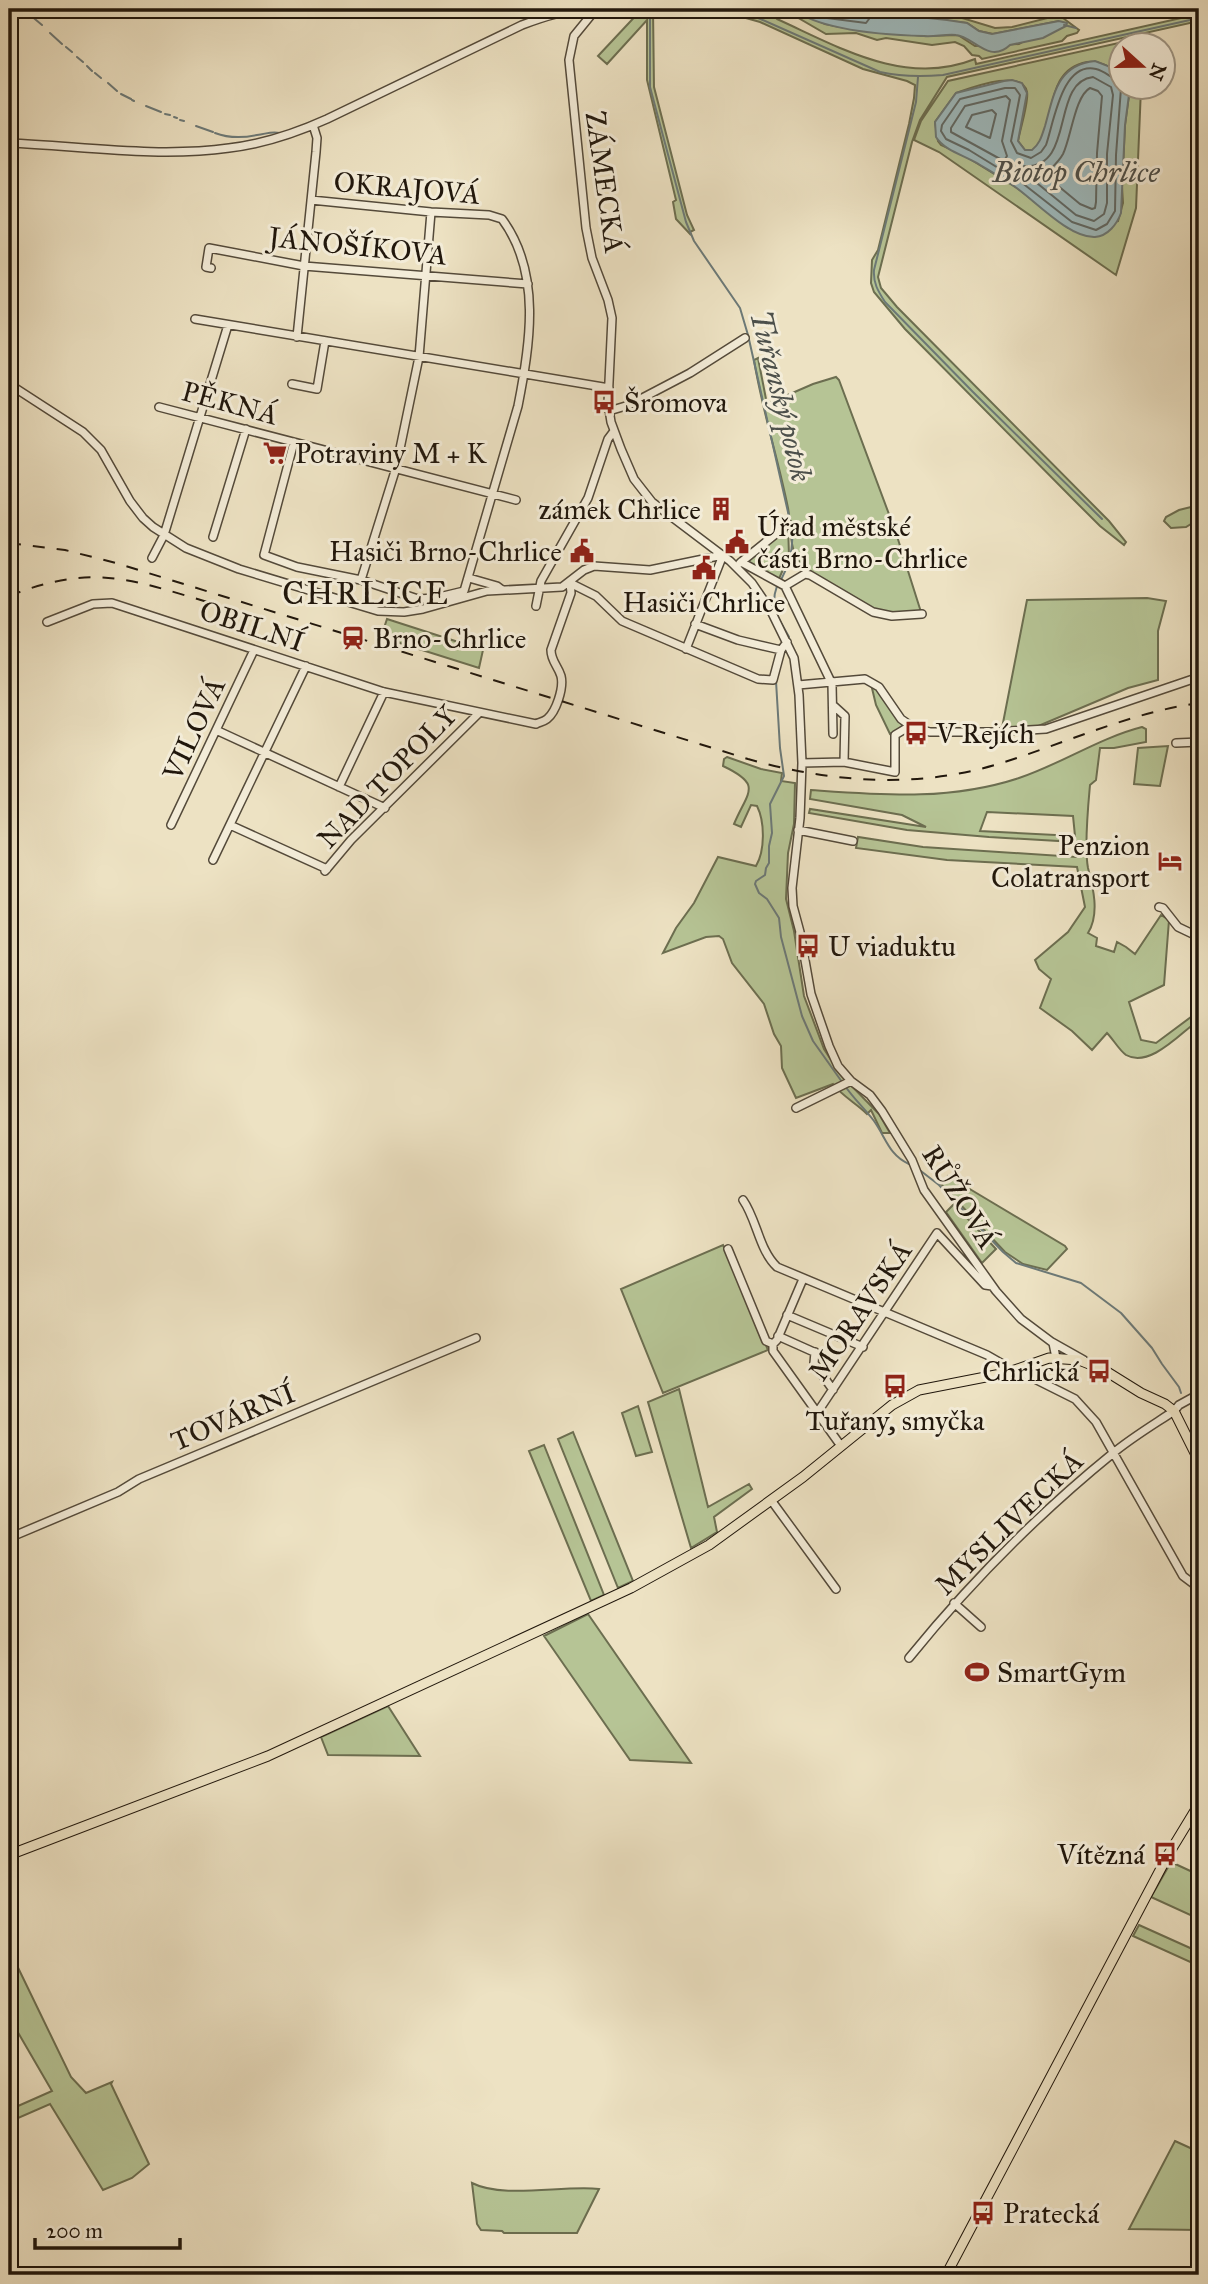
<svg xmlns="http://www.w3.org/2000/svg" width="1208" height="2284" font-family="'IM FELL Great Primer',serif">
  <rect width="100%" height="100%" fill="#ede2c3"/>
  <filter id="stains"><feTurbulence type="fractalNoise" baseFrequency=".00286" numOctaves="4"/><feColorMatrix values="0 0 0 0 .2 0 0 0 0 .09 0 0 0 0 .02 0 0 0 .5 -.17"/></filter>
  <radialGradient id="worn" r=".72"><stop offset=".6" stop-color="#630" stop-opacity="0"/><stop offset="1" stop-color="#630" stop-opacity=".3"/></radialGradient>
  <path fill="#b6c495" stroke="#6c6e50" stroke-width="2" fill-rule="evenodd" d="M642 9H653L654 87 687 215 694 230 690 232 691 235 676 219 673 202 676 200 647 80V20L607 64 598 56Z
    M714 9H756L763 12H771L777 19C839 47 905 87 975 59L976 64 1199 14V21L947 77 920 120 912 142 878 277 881 288 897 307 1109 521 1126 542 1124 545 1100 526 1073 499 905 329 874 292 871 283 872 260 878 250 909 124 914 98 915 85 907 81 863 69 760 22Z
    M783 9H792L825 24 840 27 924 36 958 35 975 46 1019 44 1059 21 993 34 979 31 967 23 907 16 919 13 959 17 995 28 1012 27 1059 15 1079 30 1077 33 1067 36 1062 41 982 59 979 56 972 55 964 46 955 42 932 45 886 38 877 40 856 33 826 34Z
    M1132 40 1141 45 1120 46V76C1112 67 1099 60 1087 62 1041 70 1058 131 1033 150H1025L1018 141C1020 129 1029 102 1027 92 1022 68 971 88 956 93L935 122 938 141 941 145 965 156 1017 188 1068 228 1118 221 1123 203 1122 187 1125 125 1129 95 1128 88H1141L1136 208 1116 275 939 152 914 140 921 121 948 81Z
    M758 358 767 404 813 384 836 377 839 380 896 533 921 612 885 614 875 610C854 598 812 579 798 560 789 547 791 523 788 508 778 458 762 410 754 360Z
    M1199 505V519L1186 527 1171 528 1164 521 1166 517 1179 510Z
    M788 524 789 556 778 581 747 561Z
    M1147 598 1166 601 1158 631V680L1128 688 1036 727 1002 728 1027 600Z
    M387 619 483 650 479 668 381 637Z
    M871 684 880 692 904 728 890 734 876 705Z
    M1142 727 1146 729V742L1114 748H1100L1096 780 1090 785C1088 807 1084 847 1088 868 1093 887 1100 914 1088 933L1097 938 1096 946 1114 952 1117 942 1126 947 1135 954 1161 915 1169 920 1164 985 1129 1002 1141 1040 1156 1043 1199 1011V1022L1195 1023C1179 1035 1149 1068 1126 1055 1119 1050 1113 1039 1107 1033L1092 1050 1072 1031 1040 1008 1051 979 1039 969 1035 960 1068 932 1085 907 1077 867 947 860 856 848 858 837 923 847 1076 857 1075 842 989 837 907 830 809 813 810 809 926 827 902 815 810 799 811 790C883 795 949 801 1019 778 1061 764 1099 738 1142 727ZM987 812 1073 816 1075 836 980 831Z
    M1168 746 1160 786 1134 784 1138 748Z
    M727 757 761 769 782 773 781 781 795 783 794 824 788 853 786 899 794 931 804 996 824 1049 841 1075 879 1114 890 1133H882L871 1110 867 1114C856 1103 842 1096 833 1084L796 1098 782 1068 781 1046 774 1034 764 1004 732 963 723 939 719 936 706 937 663 953 676 928 694 903 718 857 756 866C765 851 765 822 757 806L751 805 741 827 734 824C748 791 763 785 723 766L724 759Z
    M948 1176 1065 1246 1067 1249 1047 1270 1023 1264 1005 1252 941 1184Z
    M954 1204 996 1249 982 1263 946 1212Z
    M723 1245 768 1350 663 1393 621 1289Z
    M679 1389 708 1507 749 1484 752 1489 714 1517 717 1532 691 1548 648 1402Z
    M638 1406 652 1452 636 1456 622 1413Z
    M573 1432 633 1581 618 1588 558 1439Z
    M544 1445 604 1595 591 1601 529 1451Z
    M588 1614 691 1763 630 1760 544 1636Z
    M388 1706 420 1756 328 1755 321 1737Z
    M1171 1862 1199 1875V1919L1151 1897Z
    M1139 1925 1199 1952V1966L1133 1936Z
    M9 1949 71 2077 86 2093 112 2082 111 2084 149 2164 132 2178 103 2190 50 2104 9 2122V2110L52 2091 9 2017Z
    M1175 2141 1199 2152V2230L1129 2229Z
    M472 2183C503 2199 563 2185 599 2189L577 2233H504L502 2231 481 2230 477 2224Z"/>
  <path fill="#9ebbbf" stroke="#6c7977" stroke-width="2" d="M792 9H859L872 12 947 20 967 23 979 31 992 34 1059 21 1067 23 1066 26 1043 38 1010 45C989 65 973 36 956 35 945 34 934 37 924 36 886 35 822 31 792 9Z
    M1095 61 1108 66 1120 76V88H1128L1129 95 1125 125 1121 213C1117 224 1108 236 1095 237 1070 238 1037 203 1018 189 1005 179 990 171 977 163 963 155 944 150 936 137L935 122 956 93 1004 81 1012 80 1022 83 1027 93 1018 141 1025 150H1032C1040 144 1042 135 1045 126 1054 94 1057 65 1095 61Z"/>
  <g fill="none" stroke-linecap="round" stroke-linejoin="round">
    <path stroke="#606966" stroke-width="2" d="M806 9 827 18 866 23 869 19 865 9
      M1093 77 1111 87 1113 95 1107 154V203L1104 214 1094 221 1076 215 1021 170 1024 166C1076 169 1050 82 1093 77Z
      M1120 81C1112 79 1105 71 1096 69 1062 61 1054 122 1046 145L1041 152 1031 158 1017 153 1011 141 1020 95 1015 88H1005L960 99 942 125 941 131 946 139 969 150 1021 182 1072 222 1096 230 1107 224 1115 211 1116 155 1121 88
      M1090 88 1098 91 1102 96 1097 153 1096 202 1095 208 1092 209 1080 204 1045 175C1051 168 1058 163 1063 154 1071 138 1075 96 1090 88Z
      M1006 96 1010 100 1002 141 1007 156 1005 159 1002 160 951 132V128L965 106Z
      M992 110 996 114 990 138 966 127 972 115Z"/>
    <path stroke="#6c7977" stroke-width="2" d="M23 9 42 25
      M650 9V87L686 222 694 241 740 308 748 335 790 521
      M731 9 747 13 880 72C902 77 921 77 943 75L1199 18
      M1064 25 1076 28
      M50 33 62 44
      M66 47 72 52
      M77 57 83 62
      M87 66 92 71
      M95 73 101 78
      M918 77 916 102 874 270C873 283 878 291 885 302L973 392 1102 519
      M108 83 117 91
      M121 94 131 99
      M132 100 134 101
      M146 106 161 112
      M165 114 170 115
      M174 117 177 118
      M180 120 184 121
      M196 126 213 132
      M215 133C228 138 243 138 257 135 266 134 271 131 280 133
      M780 582C789 565 795 546 791 527
      M777 586C769 608 779 618 789 637
      M776 681 780 748 784 776 770 804 772 833 769 846V863L766 868 765 875 756 881 755 884 759 893 767 899 779 918 781 937 802 1016 813 1041 842 1082
      M845 1086C854 1099 865 1109 874 1121 886 1138 889 1155 909 1164
      M917 1168 939 1185 1003 1252 1016 1263 1081 1283 1121 1313 1152 1348 1162 1364 1179 1387 1181 1393"/>
    <g stroke="#544a3a" stroke-width="10">
      <path id="minor" d="M596 9 574 36 569 60 586 228 592 258 608 300 612 318 608 403 611 422 621 449 634 479 652 502 730 561 752 583 771 611 794 658 799 695 802 763 800 818 792 888 793 906 800 932 811 994 829 1046 838 1066 851 1081 870 1095 882 1111 912 1160 924 1190 996 1291 1021 1319 1053 1343 1056 1358
        M9 143C81 146 157 158 229 148 264 144 296 133 327 119L522 25C538 19 578 4 592 13
        M211 268 206 267 209 248 304 266 528 284
        M195 319 609 388
        M297 337 316 152 317 138 313 125
        M9 384 83 432 101 450 130 501 143 518 153 527 186 548 239 569 378 611 404 612 423 609 487 591 562 587 584 570 594 566 650 570 723 555
        M292 384 317 389 325 341
        M159 407 516 500
        M609 411 629 405 690 373 745 338
        M294 442 264 555 297 567 361 580 418 599 435 598 464 591 518 406C530 345 542 273 502 219L489 215 431 212 311 200
        M213 537 246 429
        M152 558 164 535 228 325
        M741 562 785 586 805 574 810 575 873 612 892 616 922 614
        M740 563 788 524
        M469 578 497 586 501 589
        M361 580 396 468 419 357 431 212
        M570 583 596 596 622 621 758 679 773 680 781 650 787 642
        M785 586 832 684 833 734
        M536 606 541 581 588 498 608 439 614 431
        M47 622 93 604 112 603 384 692 536 724C540 722 543 722 547 719 556 712 564 688 561 676 558 666 551 661 551 650L571 593 570 583
        M695 624 738 640 781 650
        M686 649 723 555
        M798 685 865 679 879 687 901 719 914 728 930 732H994L1046 729 1199 677
        M834 706 845 716 844 762
        M216 730 385 808
        M1176 743 1199 742
        M802 763 844 762 895 772V735L910 726
        M339 787 384 692
        M171 825 254 650
        M230 825 327 869
        M798 830 853 841
        M213 860 306 666
        M325 871 351 840 479 713
        M1159 907 1163 908 1178 927 1199 937
        M796 1108 851 1081
        M743 1200C757 1220 759 1250 777 1267L987 1355 1001 1363 1006 1373
        M728 1249 766 1341 773 1344
        M803 1279 777 1340 773 1344V1351L841 1446
        M787 1315 863 1347
        M778 1336 825 1357
        M1052 1342 1084 1360
        M815 1352 814 1363 833 1390
        M1022 1368 1027 1375 1075 1399 1096 1422 1183 1576 1199 1588
        M817 1413 937 1233 985 1285 992 1286
        M771 1500 836 1589
        M9 1538 118 1492 139 1479 476 1338
        M954 1603 981 1627
        M909 1658C970 1583 1037 1515 1112 1454 1131 1438 1153 1425 1174 1411L1179 1405 1199 1394"/>
    </g>
    <g stroke="#21170c" stroke-width="11">
      <path id="major" d="M9 1855 268 1756 631 1588 709 1545 803 1477 892 1405 919 1390 1006 1373 1049 1358 1079 1360 1104 1370 1141 1393 1165 1404 1174 1411 1199 1461
        M946 2275 1168 1855 1199 1804"/>
    </g>
    <use href="#minor" stroke="#f3ecd8" stroke-width="7"/>
    <use href="#major" stroke="#ede2c3" stroke-width="9"/>
    <path stroke="#21170c" stroke-width="2" stroke-dasharray="12 12" stroke-linecap="butt" d="M9 543 65 550 116 563 748 759C830 782 913 789 995 765 1064 744 1128 713 1199 703
      M9 596C93 563 129 579 211 603"/>
  </g>
  <defs>
    <g id="bus-bare" transform="scale(1.89)"><path d="M-5-6H5V4H4V6H2V4H-2V6H-4V4H-5ZM-3.5-4V0h7V-4ZM-3.5 1.2v1.5H-2V1.2ZM2 1.2v1.5H3.5V1.2Z" fill="#8f2418" stroke="#f3ecd8" stroke-width="2.5" paint-order="stroke"/></g>
    <g id="supermarket-bare" transform="scale(1.89)"><path d="M-6-5.5h2.5l.6 2H6L4.5 2H-2.5L-4.4-4H-6ZM-1.5 3.2a1.3 1.3 0 1 0 .1 0ZM3 3.2a1.3 1.3 0 1 0 .1 0Z" fill="#8f2418" stroke="#f3ecd8" stroke-width="2.5" paint-order="stroke"/></g>
    <g id="building-bare" transform="scale(1.89)"><path d="M-4-6H4V6H1V3H-1V6H-4ZM-2.5-4.3h1.7v1.8h-1.7ZM.8-4.3h1.7v1.8H.8ZM-2.5-1h1.7V.8h-1.7ZM.8-1h1.7V.8H.8Z" fill="#8f2418" stroke="#f3ecd8" stroke-width="2.5" paint-order="stroke"/></g>
    <g id="civic-bare" transform="scale(1.89)"><path d="M-.6-6.5H3V-4.5H.6V-3L4-1V1h2V6H-6V1h2V-1L-.6-3ZM-1.2 2.5V6h2.4V2.5Z" fill="#8f2418" stroke="#f3ecd8" stroke-width="2.5" paint-order="stroke"/></g>
    <g id="station-bare" transform="scale(1.89)"><path d="M-3-6H3Q5-6 5-4V2Q5 4 3 4L4.5 6H3L1.5 4h-3L-3 6H-4.5L-3 4Q-5 4-5 2V-4Q-5-6-3-6ZM-3.5-4v3h7v-3ZM-3.5 1v1.5H-2V1ZM2 1v1.5H3.5V1Z" fill="#8f2418" stroke="#f3ecd8" stroke-width="2.5" paint-order="stroke"/></g>
    <g id="hotel-bare" transform="scale(1.89)"><path d="M-6-4.5h1.5V1H6V5H4.5V3h-9V5H-6ZM-4 0a1.8 1.8 0 1 1 3.6 0ZM.5 0V-2.5h3Q6-2.5 6 0Z" fill="#8f2418" stroke="#f3ecd8" stroke-width="2.5" paint-order="stroke"/></g>
    <g id="stadium-bare" transform="scale(1.89)"><path d="M0-5a6.5 5 0 1 0 0 10a6.5 5 0 1 0 0-10ZM-3.5-1.8h7v3.6h-7Z" fill="#8f2418" stroke="#f3ecd8" stroke-width="2.5" paint-order="stroke"/></g>
  </defs>
  <g fill-rule="evenodd">
    <use href="#bus-bare" x="604" y="402"/>
    <use href="#supermarket-bare" x="275" y="453"/>
    <use href="#building-bare" x="721" y="509"/>
    <use href="#civic-bare" x="737" y="542"/>
    <use href="#civic-bare" x="582" y="551"/>
    <use href="#civic-bare" x="704" y="568"/>
    <use href="#station-bare" x="353" y="638"/>
    <use href="#bus-bare" x="916" y="733"/>
    <use href="#hotel-bare" x="1170" y="861"/>
    <use href="#bus-bare" x="808" y="946"/>
    <use href="#bus-bare" x="1099" y="1371"/>
    <use href="#bus-bare" x="895" y="1386"/>
    <use href="#stadium-bare" x="977" y="1672"/>
    <use href="#bus-bare" x="1165" y="1854"/>
    <use href="#bus-bare" x="983" y="2213"/>
  </g>
  <g text-anchor="middle" dominant-baseline="central" stroke-width="6" stroke-linejoin="round" paint-order="stroke">
    <g font-size="28" fill="#21170c" stroke="#f3ecd8">
      <text transform="translate(605 182) rotate(82)">ZÁMECKÁ</text>
      <text transform="translate(407 188) rotate(5)">OKRAJOVÁ</text>
      <text transform="translate(358 246) rotate(6)">JÁNOŠÍKOVA</text>
      <text transform="translate(230 403) rotate(15)">PĚKNÁ</text>
      <text transform="translate(252 626) rotate(18)">OBILNÍ</text>
      <text transform="translate(194 729) rotate(-65)">VILOVÁ</text>
      <text transform="translate(387 777) rotate(-46)">NAD TOPOLY</text>
      <text transform="translate(960 1197) rotate(58)">RŮŽOVÁ</text>
      <text transform="translate(860 1311) rotate(-56)">MORAVSKÁ</text>
      <text transform="translate(233 1417) rotate(-23)">TOVÁRNÍ</text>
      <text transform="translate(1009 1523) rotate(-44)">MYSLIVECKÁ</text>
    </g>
    <g font-size="28" fill="#21170c" stroke="#f3ecd8" text-anchor="start">
      <text x="624" y="402">Šromova</text>
      <text x="295" y="453">Potraviny M + K</text>
      <text x="701" y="509" text-anchor="end">zámek Chrlice</text>
      <text x="757" y="526">Úřad městské<tspan x="757" dy="32">části Brno-Chrlice</tspan></text>
      <text x="562" y="551" text-anchor="end">Hasiči Brno-Chrlice</text>
      <text x="704" y="602" text-anchor="middle">Hasiči Chrlice</text>
      <text x="373" y="638">Brno-Chrlice</text>
      <text x="936" y="733">V Rejích</text>
      <text x="1150" y="845" text-anchor="end">Penzion<tspan x="1150" dy="32">Colatransport</tspan></text>
      <text x="828" y="946">U viaduktu</text>
      <text x="1079" y="1371" text-anchor="end">Chrlická</text>
      <text x="895" y="1420" text-anchor="middle">Tuřany, smyčka</text>
      <text x="997" y="1672">SmartGym</text>
      <text x="1145" y="1854" text-anchor="end">Vítězná</text>
      <text x="1003" y="2213">Pratecká</text>
    </g>
    <g font-size="30" font-style="italic" fill="#4d504b" stroke="#f3ecd8">
      <text x="1076" y="172">Biotop Chrlice</text>
      <text transform="translate(781 396) rotate(76)">Tuřanský potok</text>
    </g>
    <g font-size="32" letter-spacing="2" fill="#21170c" stroke="#f3ecd8">
      <text x="366" y="593">CHRLICE</text>
    </g>
  </g>
  <rect width="1208" height="2284" fill="none" stroke="#ede2c3" stroke-width="35"/>
  <rect x="10" y="10" width="1187" height="2263" fill="none" stroke="#21170c" stroke-width="3.5"/>
  <rect x="18" y="18" width="1173" height="2249" fill="none" stroke="#21170c" stroke-width="2"/>
  <g transform="translate(1142 66) rotate(111)"><circle r="33" fill="#f3ecd8" stroke="#9f9786" stroke-width="2"/>
  <path d="M0-5L12 26L0 18L-12 26Z" fill="#8f2418"/>
  <text y="-10" font-size="19" font-weight="bold" text-anchor="middle" fill="#21170c">N</text>
  </g>
  <path d="M35 2238v10h145v-10" fill="none" stroke="#21170c" stroke-width="3.5"/>
  <text x="46" y="2238" font-size="21" fill="#21170c" stroke="#f3ecd8" stroke-width="5" paint-order="stroke">200 m</text>
  <rect width="100%" height="100%" filter="url(#stains)"/>
  <rect width="100%" height="100%" fill="url(#worn)"/>
</svg>
